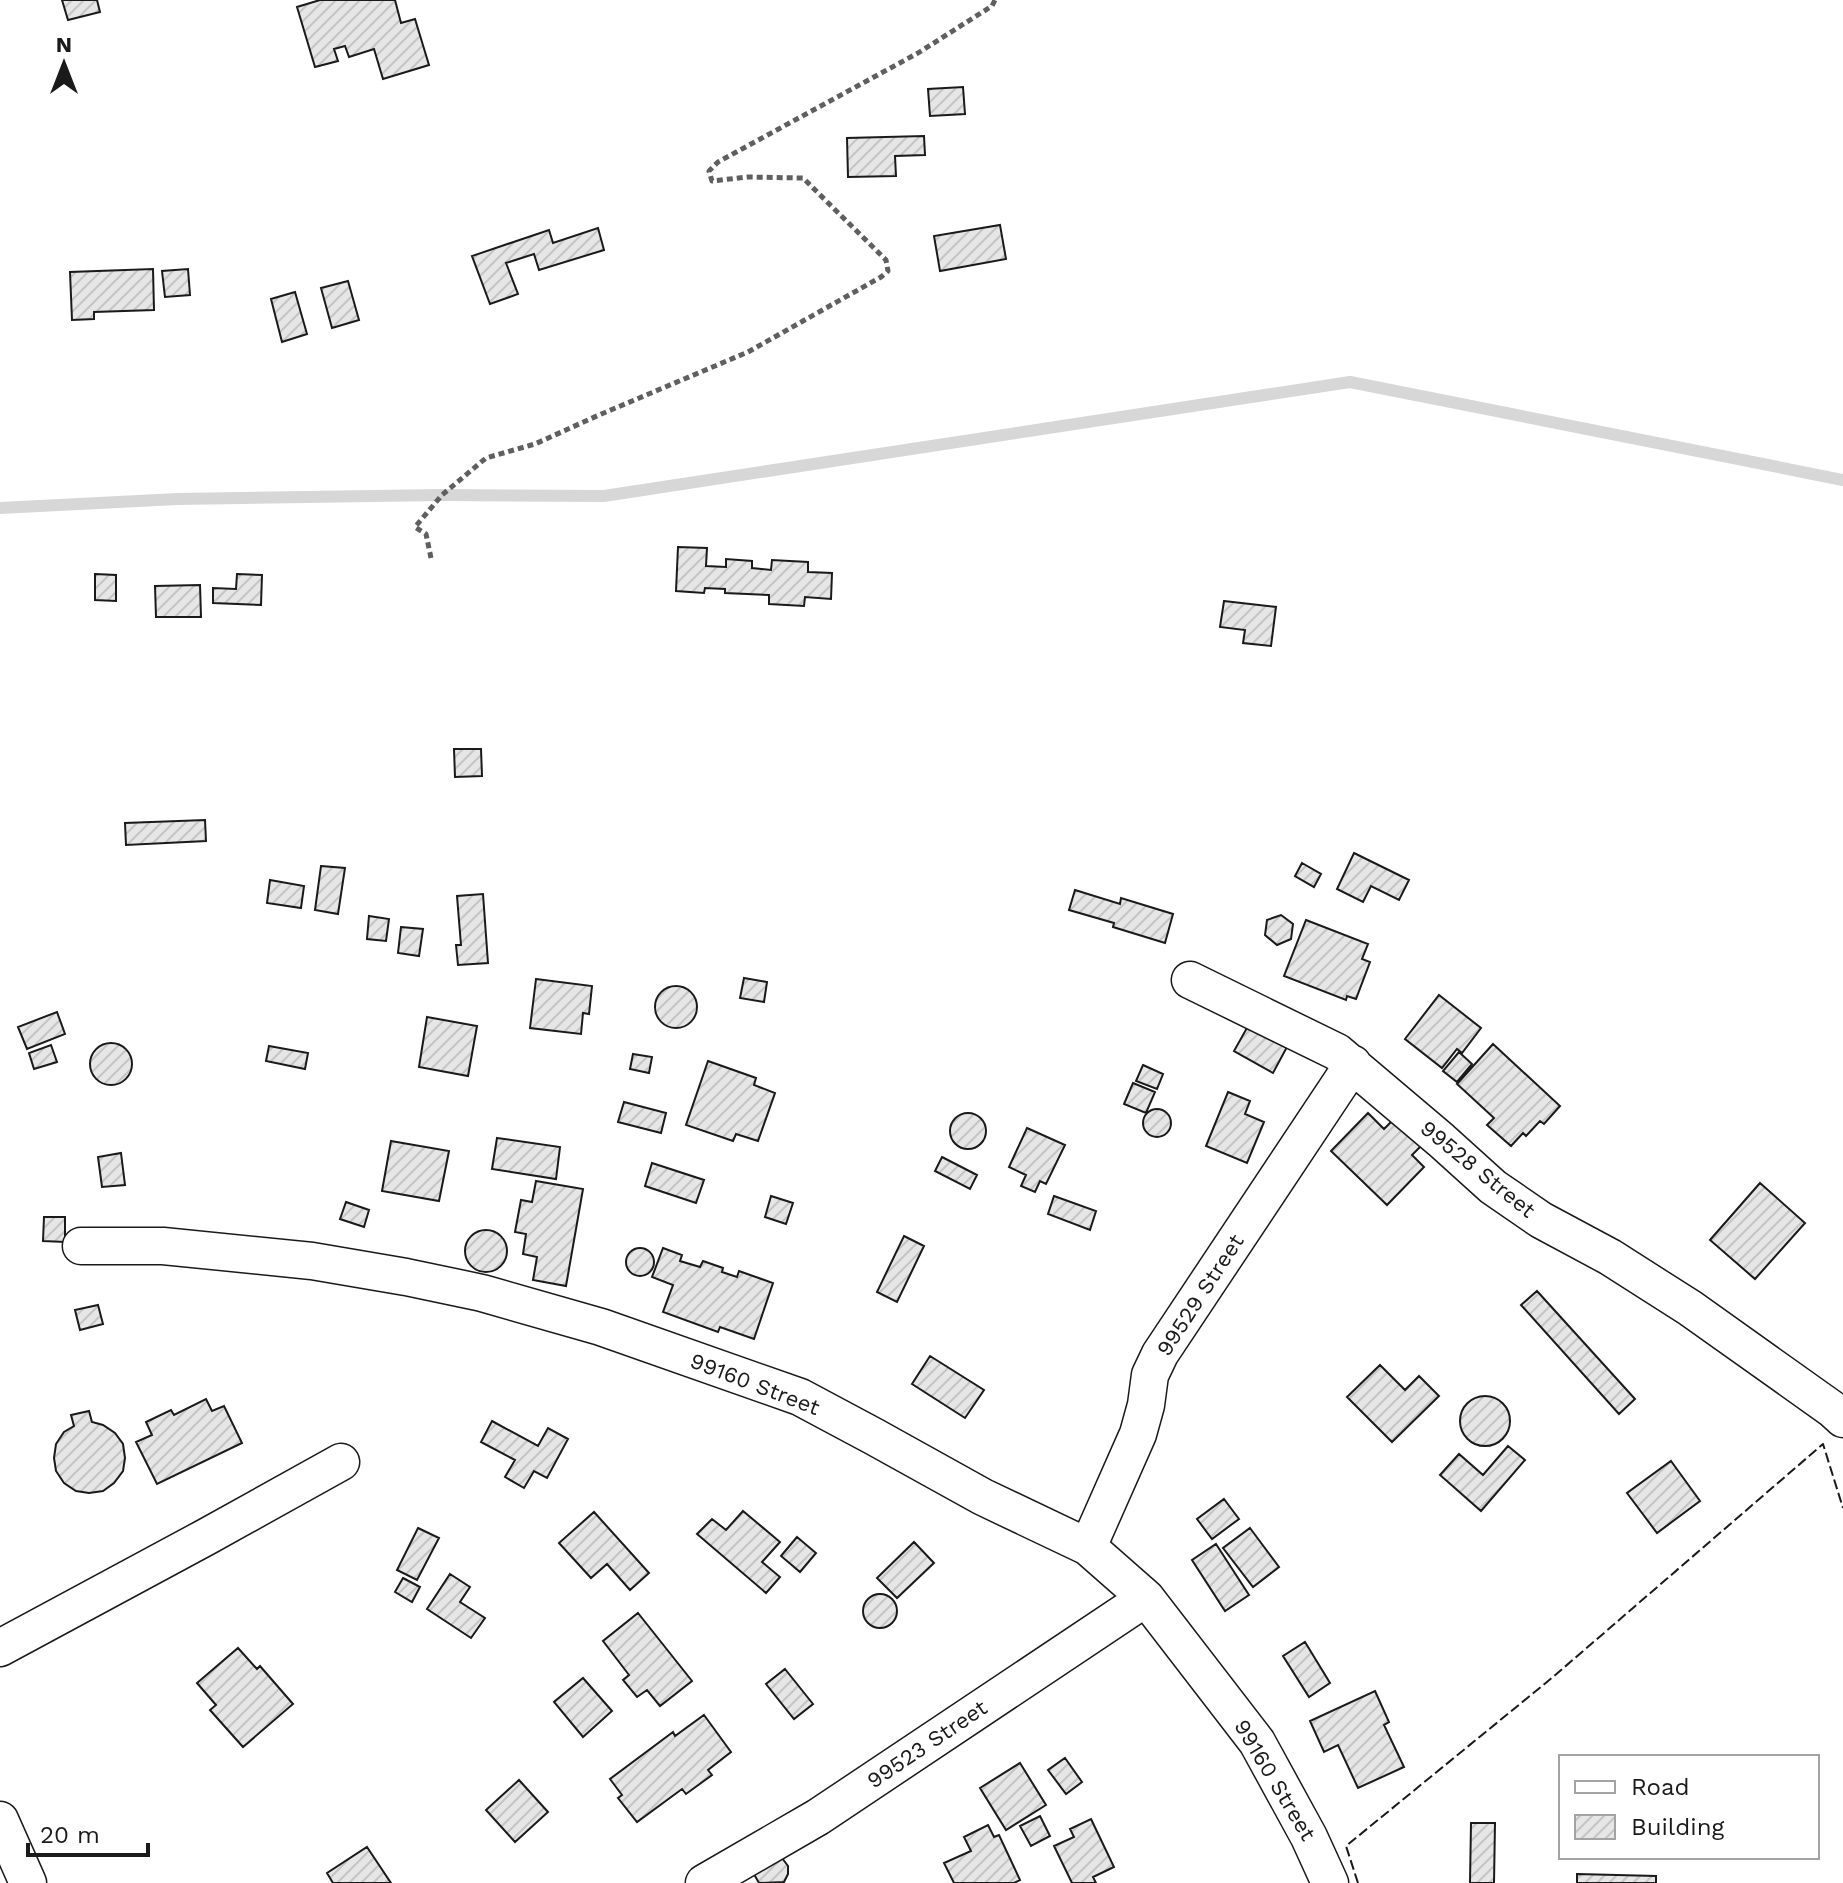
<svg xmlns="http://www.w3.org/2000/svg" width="1843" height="1883" font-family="'Work Sans',sans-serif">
  <defs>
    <pattern id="building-hatch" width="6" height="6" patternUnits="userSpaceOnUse" patternTransform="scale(2)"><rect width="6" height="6" fill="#e6e6e6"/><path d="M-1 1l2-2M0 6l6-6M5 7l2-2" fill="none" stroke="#c5c5c5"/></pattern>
  </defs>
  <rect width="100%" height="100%" fill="#fff"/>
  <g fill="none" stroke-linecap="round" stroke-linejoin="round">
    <path stroke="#d7d7d7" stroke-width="12" d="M0 508 177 499 442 495 604 496 1350 382 1843 480"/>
  </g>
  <path fill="url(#building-hatch)" stroke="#1a1a1a" stroke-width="2" d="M62 0H97L100 12 68 20Z
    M320 0H395L401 23 415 19 429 65 383 79 374 49 349 57 345 46 334 49 338 61 315 67 297 7Z
    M963 87 965 114 930 116 928 89Z
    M924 136 925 155 895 156 896 176 848 177 847 138Z
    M1000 225 1006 259 940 271 934 236Z
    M598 228 604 250 539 270 534 254 506 263 518 294 490 304 472 256 549 230 553 243Z
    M153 269 154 310 94 312V319L72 320 70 272Z
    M188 269 190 295 165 297 162 271Z
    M348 281 359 320 332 328 321 288Z
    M295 292 307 334 282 342 271 299Z
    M678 547 707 548 706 566 726 567V559L752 561V568L771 570 772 560 808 562V572L832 573 831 599 805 597 804 606 769 604V595L725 593V589L705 588 704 593 676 591Z
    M95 574 116 575V601L95 600Z
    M237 574 262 575 261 605 213 603V588L236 589Z
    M200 585 201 617H156L155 586Z
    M1224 601 1276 607 1271 646 1243 643 1245 630 1220 627Z
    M454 749H481L482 776 455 777Z
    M205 820 206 841 126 845 125 823Z
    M1354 853 1409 880 1399 900 1371 886 1363 902 1337 889Z
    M1302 863 1321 874 1314 887 1295 876Z
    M321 866 345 868 338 914 315 910Z
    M270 880 304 886 301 908 267 903Z
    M1075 890 1120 904 1121 898 1173 914 1165 943 1113 927 1114 923 1069 910Z
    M483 894 488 963 458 965 456 945H461L457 896Z
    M1281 915 1293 924 1291 939 1277 945 1265 935 1267 920Z
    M369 916 389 919 386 941 367 939Z
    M1306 920 1368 944 1362 959 1370 962 1356 999 1347 996 1346 1000 1284 976Z
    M401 927 423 929 419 956 398 953Z
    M744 978 767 982 764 1002 740 998Z
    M536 979 592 986 589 1014 583 1013 581 1034 530 1028Z
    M655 1007a21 21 0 1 1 42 0a21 21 0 1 1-42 0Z
    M1439 995 1481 1028 1462 1053 1457 1049 1442 1068 1405 1039Z
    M57 1012 65 1034 27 1049 18 1027Z
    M427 1017 477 1026 468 1076 419 1067Z
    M1248 1026 1287 1047 1273 1073 1234 1051Z
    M90 1064a21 21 0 1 1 42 0a21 21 0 1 1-42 0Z
    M1493 1044 1560 1106 1544 1124 1540 1121 1526 1136 1523 1133 1511 1146 1487 1125 1494 1118 1457 1084Z
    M51 1045 57 1062 34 1069 29 1053Z
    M269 1046 308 1053 305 1069 266 1061Z
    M1459 1052 1472 1064 1457 1082 1443 1071Z
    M633 1054 652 1057 649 1073 630 1069Z
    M708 1061 756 1078 754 1085 775 1093 758 1141 736 1134 733 1141 686 1125Z
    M1143 1065 1163 1074 1157 1089 1136 1081Z
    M1133 1083 1155 1092 1146 1113 1124 1104Z
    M1228 1092 1250 1101 1245 1114 1264 1122 1247 1163 1206 1146Z
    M624 1102 666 1113 661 1133 618 1122Z
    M1143 1123a14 14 0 1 1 28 0a14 14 0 1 1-28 0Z
    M950 1131a18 18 0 1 1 36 0a18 18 0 1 1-36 0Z
    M1368 1113 1384 1129 1394 1119 1422 1145 1412 1155 1424 1167 1387 1205 1331 1151Z
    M1027 1128 1065 1145 1046 1184 1040 1181 1035 1192 1021 1186 1026 1175 1009 1167Z
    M497 1138 560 1147 556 1179 492 1169Z
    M391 1141 449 1151 439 1201 382 1191Z
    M121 1153 125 1185 102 1187 98 1157Z
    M942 1157 977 1175 970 1189 935 1171Z
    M652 1163 704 1180 696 1203 645 1186Z
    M536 1181 583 1189 566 1286 533 1280 537 1257 523 1254 526 1234 515 1232 521 1200 532 1202Z
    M1760 1183 1805 1223 1755 1279 1710 1240Z
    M771 1196 793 1203 786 1224 765 1217Z
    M1054 1196 1096 1211 1090 1230 1048 1214Z
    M346 1202 369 1210 364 1227 340 1219Z
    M44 1217H65V1242L43 1241Z
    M465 1251a21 21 0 1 1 42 0a21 21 0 1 1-42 0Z
    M904 1236 924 1246 897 1302 877 1292Z
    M626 1262a14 14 0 1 1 28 0a14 14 0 1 1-28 0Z
    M663 1248 682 1255 680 1261 700 1267 703 1261 723 1268 722 1272 737 1277 739 1271 773 1283 754 1339 720 1327 718 1332 663 1312 673 1285 652 1277Z
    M1537 1291 1635 1399 1619 1414 1521 1305Z
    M98 1305 103 1324 80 1330 75 1310Z
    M930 1356 984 1390 965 1418 912 1384Z
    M1380 1365 1405 1390 1419 1376 1439 1396 1392 1442 1347 1397Z
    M1460 1421a25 25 0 1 1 50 0a25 25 0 1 1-50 0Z
    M206 1399 212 1411 224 1406 242 1443 157 1484 136 1442 152 1435 146 1422 171 1410 174 1415Z
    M89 1411 92 1422 103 1425 115 1433 123 1444 125 1458 123 1471 114 1483 103 1491 89 1493 76 1491 64 1483 56 1471 54 1458 56 1444 64 1432 74 1426 71 1415Z
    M492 1421 538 1446 548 1428 568 1439 547 1478 534 1471 524 1488 505 1477 515 1460 481 1442Z
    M1508 1446 1525 1460 1481 1511 1440 1475 1459 1454 1483 1475Z
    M1671 1461 1700 1501 1657 1533 1627 1493Z
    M1224 1499 1239 1519 1212 1539 1197 1519Z
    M743 1511 780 1542 762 1562 780 1577 766 1593 697 1534 712 1519 726 1530Z
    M594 1512 649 1573 630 1590 607 1564 591 1578 559 1543Z
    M418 1528 439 1538 417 1580 397 1570Z
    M1250 1528 1279 1567 1253 1587 1223 1548Z
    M797 1537 816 1553 800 1572 781 1556Z
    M914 1542 934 1563 897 1598 877 1578Z
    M1216 1544 1249 1595 1225 1611 1192 1560Z
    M450 1574 470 1587 460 1602 485 1618 471 1638 427 1609Z
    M403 1578 420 1587 412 1602 395 1592Z
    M863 1611a17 17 0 1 1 34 0a17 17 0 1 1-34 0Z
    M638 1613 692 1681 660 1706 647 1690 637 1697 623 1680 629 1675 603 1641Z
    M1305 1642 1330 1683 1309 1697 1283 1656Z
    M238 1648 257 1669 260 1666 293 1704 243 1747 210 1710 216 1705 197 1683Z
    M785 1669 813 1704 794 1719 766 1684Z
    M583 1678 612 1711 583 1737 554 1702Z
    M1375 1691 1389 1722 1384 1725 1404 1767 1358 1788 1338 1745 1324 1752 1310 1721Z
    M704 1715 731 1752 708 1770 712 1775 686 1794 682 1789 637 1822 618 1798 622 1795 610 1779 673 1732 675 1736Z
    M1065 1758 1082 1782 1066 1794 1048 1770Z
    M1020 1763 1046 1805 1006 1830 980 1788Z
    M519 1780 548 1812 515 1842 486 1810Z
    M1040 1816 1050 1836 1031 1846 1020 1826Z
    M1091 1819 1114 1867 1093 1877 1096 1883H1072L1054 1846 1074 1837 1070 1829Z
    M1471 1823H1495L1494 1883H1470Z
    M988 1825 994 1837 999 1835 1020 1880 1014 1883H954L944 1863 971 1851 964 1837Z
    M367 1847 391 1883H333L327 1873Z
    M782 1858 788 1866V1874L784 1882 759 1883 755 1876 754 1868Z
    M1577 1874 1656 1876V1883H1577Z"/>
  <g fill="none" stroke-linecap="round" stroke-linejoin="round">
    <g stroke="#1a1a1a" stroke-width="39">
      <path id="street" d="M1190 980 1337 1052 1441 1140 1493 1187 1541 1220 1610 1257 1690 1308 1832 1409 1843 1419
        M81 1246H163L312 1261 406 1277 482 1293 601 1327 800 1397 873 1436 983 1497 1088 1547 1146 1598 1257 1742 1309 1837 1330 1883
        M1088 1547 1138 1434 1146 1405 1150 1375 1160 1354 1353 1064
        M0 1648 206 1537 341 1462
        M0 1820 28 1883
        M704 1883 818 1817 1146 1598"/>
    </g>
    <path stroke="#5f5f5f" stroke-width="5" stroke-dasharray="6 4" stroke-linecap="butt" d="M431 558 426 534 415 527 442 495 486 458 535 444 599 415 748 352 881 277 888 271 886 260 803 178 748 177 712 181 709 171 718 162 918 53 992 6 995 0"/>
    <use href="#street" stroke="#fff" stroke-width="36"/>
    <path stroke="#1a1a1a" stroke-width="2" stroke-dasharray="10 4" stroke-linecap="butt" d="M1358 1883 1346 1846 1553 1677 1823 1444 1843 1508"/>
  </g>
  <g text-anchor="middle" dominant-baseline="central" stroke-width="6" stroke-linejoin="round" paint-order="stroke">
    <g font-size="22" fill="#1a1a1a" stroke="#fff">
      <text transform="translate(1478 1169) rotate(39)">99528 Street</text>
      <text transform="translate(1200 1295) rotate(-57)">99529 Street</text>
      <text transform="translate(755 1384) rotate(21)">99160 Street</text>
      <text transform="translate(927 1744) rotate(-34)">99523 Street</text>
      <text transform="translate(1275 1780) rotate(59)">99160 Street</text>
    </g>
  </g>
  <rect x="1559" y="1755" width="260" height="104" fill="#ffffff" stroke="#a3a3a3" stroke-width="2"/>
  <rect x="1575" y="1781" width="40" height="12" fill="#ffffff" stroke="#a3a3a3" stroke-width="2"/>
  <text x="1631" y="1795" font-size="24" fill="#1a1a1a">Road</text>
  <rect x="1575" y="1815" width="40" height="24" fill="url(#building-hatch)" stroke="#a3a3a3" stroke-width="2"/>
  <text x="1631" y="1835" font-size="24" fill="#1a1a1a">Building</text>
  <g transform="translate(64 64)" stroke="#ffffff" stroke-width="6" paint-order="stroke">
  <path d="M0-6L14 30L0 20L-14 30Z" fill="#1a1a1a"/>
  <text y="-12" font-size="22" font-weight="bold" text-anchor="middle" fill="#1a1a1a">N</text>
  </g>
  <path d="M28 1843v12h120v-12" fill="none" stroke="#1a1a1a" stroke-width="4"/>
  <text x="40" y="1843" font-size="24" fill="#1a1a1a" stroke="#ffffff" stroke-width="6" paint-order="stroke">20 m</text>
</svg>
